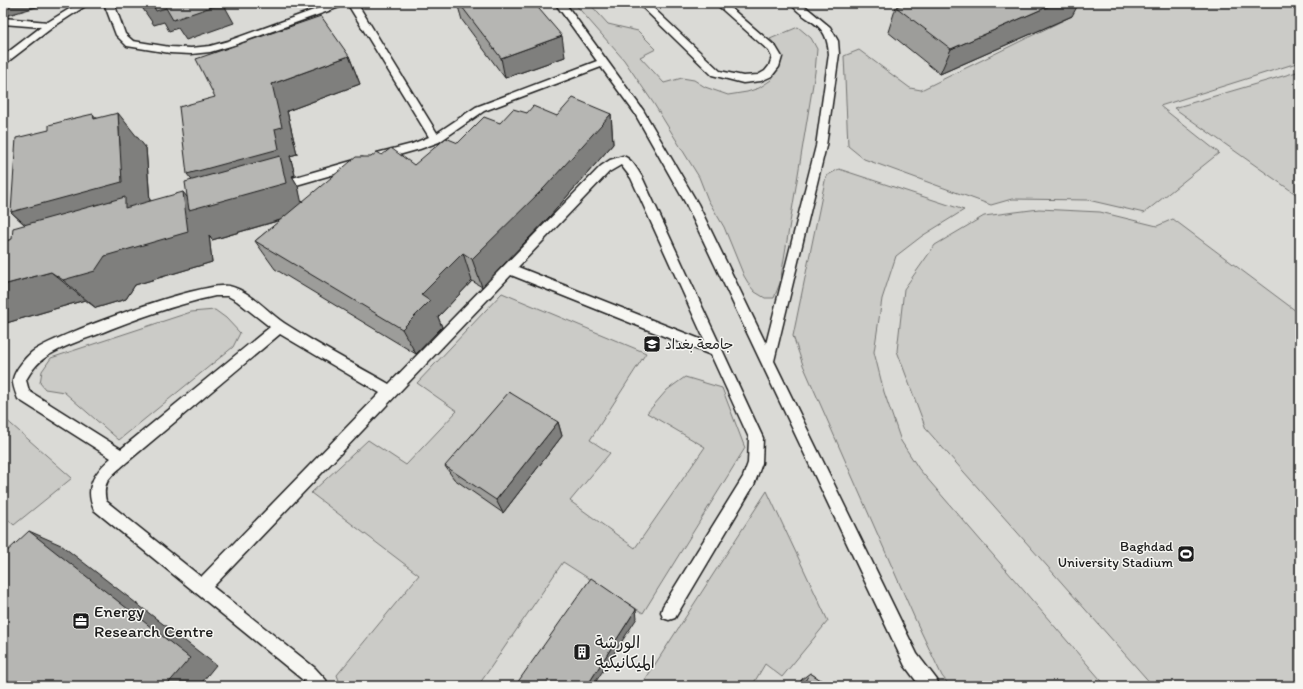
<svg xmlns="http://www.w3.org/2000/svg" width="1303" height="689" font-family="Itim,'Playpen Sans Arabic',sans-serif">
  <rect width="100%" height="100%" fill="#e9e9e5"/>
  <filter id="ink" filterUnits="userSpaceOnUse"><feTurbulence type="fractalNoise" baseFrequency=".025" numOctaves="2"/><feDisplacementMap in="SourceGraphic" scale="8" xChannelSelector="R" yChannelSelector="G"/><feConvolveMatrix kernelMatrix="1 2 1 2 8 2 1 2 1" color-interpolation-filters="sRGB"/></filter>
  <g filter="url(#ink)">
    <path fill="#dadad6" d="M3 3H1300V686H3Z"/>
    <path fill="#cbcbc7" stroke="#747472" d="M574 3H589L608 24 638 31 656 49 640 57 664 83 682 78 694 80 705 87 728 95 747 92 759 88 771 80 780 66V57L775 47V44L770 39 798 27 811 38 817 49 815 72 780 283 774 298H765L755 292 750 286 744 276 724 227 708 200 699 177 654 104 624 60Z
      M1071 3H1300V62L1160 106 1219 153 1144 213 1088 200 1012 199 991 205 864 159 848 146 844 56 859 50 910 88 921 90 1072 16Z
      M1300 71V197L1174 108Z
      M839 169 964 210 922 236 896 256 882 299 874 352 884 392 901 441 919 469 1106 686H950L942 676 915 619 803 365 793 336 826 176Z
      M1039 209 1100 212 1157 226 1173 219 1300 314V686H1153L926 429 897 351 904 289 935 245 984 216Z
      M502 293 646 353 590 440 610 453 570 501 635 548 705 447 647 413 667 390 685 377 722 388 745 448 643 613 563 562 478 686H341L337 675 419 575 311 493 368 440 406 465 457 411 417 383Z
      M215 310 226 318 240 333 233 347 119 440 64 392 45 389 40 383 42 371 51 358 191 312Z
      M3 417 72 478 14 525 3 515Z
      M767 491 828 621 782 677 765 664 752 686H641Z"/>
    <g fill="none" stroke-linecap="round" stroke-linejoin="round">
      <g stroke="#1c1c1c" stroke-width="3">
        <path id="service" d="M79 3H90L53 27 6 63 3 64V56L41 27 3 24V18L48 22Z
          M104 3H114L125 34 133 41 170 47 191 48 210 46 228 41 333 3H347L345 5 234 45 210 52 191 54 170 53 127 46 116 35Z
          M347 3H357L437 133 476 107 597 61 555 3H565L643 110 698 204 766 344 816 146 829 54C827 20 808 25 790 3H801L830 27 838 41 839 54 826 146 774 361 917 654 937 680 939 686H920L905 666 686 204 634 112 601 67 484 111 439 142 420 149 381 160 377 159 376 156 377 153 412 144 429 137Z
          M638 3H648L720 71 743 76 758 75 765 71 769 66 772 57 769 51 715 3H725L776 47 782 57 779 67 772 76 761 81 743 83 712 75Z
          M623 156C632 159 637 169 642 177L763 438 762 463 754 485 675 618 669 620 663 618 661 612 663 606 743 477 748 463 749 438 711 355 511 275 213 587 315 668 326 680 328 686H309L303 680 94 510C84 487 94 473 111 458L18 399C16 394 12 384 13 379 15 370 25 358 32 352 54 335 203 281 229 286 251 291 266 311 284 323 318 345 354 364 389 384L601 166 610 160ZM621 165 631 178 705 341 518 267 609 172ZM215 296H228L237 301 270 327 121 449 29 391 26 380C31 371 37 363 46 357 61 347 79 341 96 335 135 319 174 305 215 296ZM280 334 380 393 201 577 106 501C101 480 113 475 127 462Z
          M362 158 366 159 367 162 366 165 279 190 275 189 273 186 275 183Z"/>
      </g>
      <use href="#service" fill="#f6f6f2" fill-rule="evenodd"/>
    </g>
    <path fill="#9d9d9a" stroke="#1c1c1c" d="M457 3H534L565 57 505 78 462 20Z
      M896 7 1072 16 940 74 888 32Z
      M349 56 360 84 287 111 297 154 290 156 295 175 292 176 298 186 301 203 371 157 382 155 414 165 500 123 527 113 557 116 611 114 613 144 550 216 482 287 472 281 438 317 442 327 416 354 275 269 255 241 281 220 212 240 209 235 212 262 135 285 126 299 96 308 85 300 3 324V242L12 239 25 225 11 212 49 130 97 118 146 148 150 201 187 197 215 97Z
      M558 422 562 436 503 513 454 479 445 466Z
      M810 673 830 686H798L802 679Z"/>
    <path fill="#7f7f7d" stroke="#1c1c1c" d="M3 3H46L47 4 5 16 3 14Z
      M149 3H152L166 8 223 3 234 23 186 40 178 28 169 31 164 22 154 25 141 6Z
      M1056 3H1079L1072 16 940 74 951 49Z
      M562 36 565 57 505 78 501 58Z
      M349 56 360 84 287 111 297 154 290 156 295 175 292 176 298 186 304 213 212 240 209 235 212 262 135 285 126 299 96 308 63 280 105 256 183 192 196 208 207 200 187 174 275 129 272 84Z
      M118 113 146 148 151 216 48 245 11 212 94 119 93 114 120 146Z
      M611 114 613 144 550 216 482 287 472 259Z
      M3 183 4 184 3 204Z
      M463 253 472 281 438 317 442 327 416 354 402 329 421 295Z
      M51 272 85 300 3 324V285Z
      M558 422 562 436 503 513 496 500Z
      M29 531 61 545 216 665 199 686H166Z
      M636 609 637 618 593 686H587Z"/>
    <path fill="#b6b6b3" stroke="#1c1c1c" d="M140 3H149L141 6Z
      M152 3H223L173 20 166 8 156 11Z
      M459 3H534L562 36 501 58Z
      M906 3H1056L951 49 896 7Z
      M321 16 349 56 272 84 282 127 275 129 279 149 187 174 179 107 215 97 196 59Z
      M573 98 611 114 545 187 472 259 463 253 421 295 430 301 402 329 255 241 356 157H371L377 152 382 155 391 148 414 165 446 138 458 143 484 117 500 123 513 109 527 113 533 106 557 116Z
      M118 113 122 182 11 212 16 138 49 130V125L71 119 93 114 94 119Z
      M280 156 286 183 189 210 185 182Z
      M183 192 188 232 105 256 95 271 63 280 51 272 3 285V242L12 239 13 228 125 197V208Z
      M509 392 558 422 496 500 445 466Z
      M29 531 190 658 166 686H3V555Z
      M591 578 636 609 587 686H515Z
      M810 673 830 686H802Z"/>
  </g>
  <defs>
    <g id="university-square" transform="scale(0.9)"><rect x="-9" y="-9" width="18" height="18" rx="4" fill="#1c1c1c" stroke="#f6f6f2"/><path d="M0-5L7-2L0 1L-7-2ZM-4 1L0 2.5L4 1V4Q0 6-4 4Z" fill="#fff"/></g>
    <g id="stadium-square" transform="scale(0.9)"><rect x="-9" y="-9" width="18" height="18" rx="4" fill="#1c1c1c" stroke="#f6f6f2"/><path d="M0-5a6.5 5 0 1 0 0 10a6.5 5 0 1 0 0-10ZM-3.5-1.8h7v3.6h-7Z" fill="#fff"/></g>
    <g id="office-square" transform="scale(0.9)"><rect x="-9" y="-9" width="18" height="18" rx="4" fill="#1c1c1c" stroke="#f6f6f2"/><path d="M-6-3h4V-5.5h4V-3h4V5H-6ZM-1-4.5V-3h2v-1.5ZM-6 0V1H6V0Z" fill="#fff"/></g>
    <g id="building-square" transform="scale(0.9)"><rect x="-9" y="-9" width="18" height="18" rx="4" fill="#1c1c1c" stroke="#f6f6f2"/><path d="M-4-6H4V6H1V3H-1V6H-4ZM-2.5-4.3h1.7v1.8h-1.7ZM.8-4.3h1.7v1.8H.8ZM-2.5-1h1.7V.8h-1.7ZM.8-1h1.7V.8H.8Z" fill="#fff"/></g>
  </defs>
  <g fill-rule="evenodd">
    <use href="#university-square" x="652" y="344"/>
    <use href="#stadium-square" x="1186" y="554"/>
    <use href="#office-square" x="81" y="621"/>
    <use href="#building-square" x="582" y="652"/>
  </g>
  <g text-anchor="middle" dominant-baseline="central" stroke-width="3" stroke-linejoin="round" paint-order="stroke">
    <g font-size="14" fill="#1c1c1c" stroke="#f6f6f2" text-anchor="start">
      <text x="665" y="344">جامعة بغداد</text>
      <text x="1173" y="546" text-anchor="end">Baghdad<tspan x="1173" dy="16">University Stadium</tspan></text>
    </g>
    <g font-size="17" fill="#1c1c1c" stroke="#f6f6f2" text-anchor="start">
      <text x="94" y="611">Energy<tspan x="94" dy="20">Research Centre</tspan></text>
      <text x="595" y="642">الورشة<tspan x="595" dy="20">الميكانيكية</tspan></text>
    </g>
  </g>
  <rect width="1303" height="689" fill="none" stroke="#f6f6f2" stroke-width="16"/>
  <rect x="8" y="8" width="1287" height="673" fill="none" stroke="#1c1c1c" stroke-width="1.5" filter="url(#ink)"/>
</svg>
